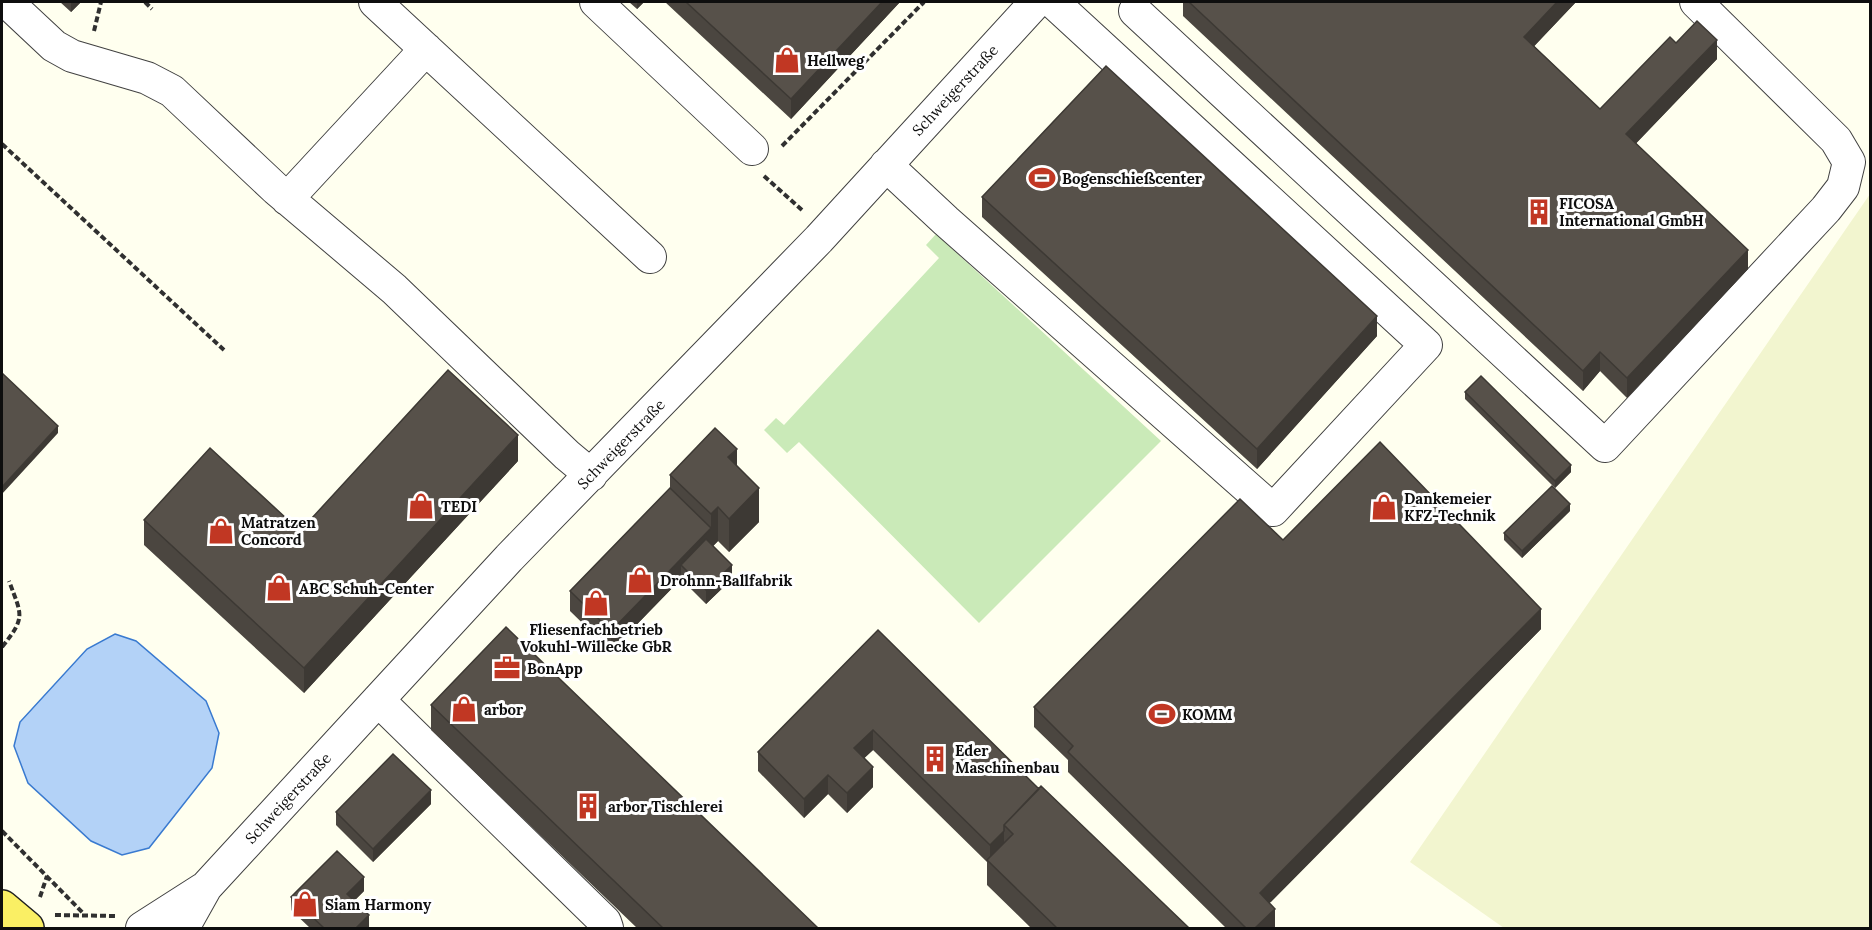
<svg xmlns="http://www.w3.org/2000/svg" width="1872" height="930" font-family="Lora,serif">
  <rect width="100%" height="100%" fill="#ffffef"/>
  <path fill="#f2f5cf" d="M1870 194V928H1504L1410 862Z"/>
  <path fill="#caeab8" d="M936 234 1161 441 979 623 799 442 787 453 764 430 776 418 784 425 939 258 926 245Z"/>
  <path fill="#b3d2f7" stroke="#397ad0" stroke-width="1.5" d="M115 634 136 641 206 701 219 733 212 768 149 848 122 855 91 841 28 783 14 746 20 722 87 649Z"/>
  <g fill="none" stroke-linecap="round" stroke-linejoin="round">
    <g stroke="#414141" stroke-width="34">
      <path id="minor" d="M7 2 54 46 72 56 147 78 172 91 276 189 394 289 567 455 591 475
        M375 2 650 257
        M596 2 752 149
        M1135 11 1605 446 1826 209 1843 187 1849 162 1836 140 1696 2
        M886 165 946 221 1273 510 1426 345 1053 2
        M287 199 426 49
        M378 700 605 922 607 928
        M142 928 203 889
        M183 928 206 887 378 700 509 558 819 239 1036 2"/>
    </g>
    <g stroke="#1f1f1f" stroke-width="36">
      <path id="major" d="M2 907 27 928"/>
    </g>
    <path stroke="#303030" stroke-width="4" stroke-dasharray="6 3" stroke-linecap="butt" d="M145 2 152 9
      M94 31 101 2
      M2 144 224 350
      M782 146 924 2
      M764 176 803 211
      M2 647C26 617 22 616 9 581
      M2 831 84 914
      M40 897 47 876
      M55 915 116 916"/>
    <use href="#minor" stroke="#fff" stroke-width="32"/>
    <use href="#major" stroke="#faef64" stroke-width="33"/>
  </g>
  <path fill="#4b4640" d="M60 2H81L71 12Z
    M629 2H644L637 9Z
    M665 2H900L791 119Z
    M1183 2H1576L1534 46 1600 109 1676 43 1717 59 1636 143 1748 269 1627 398 1600 371 1583 391 1183 16Z
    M982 197 1377 336 1257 469 982 217Z
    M1465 392 1571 472 1555 488 1465 399Z
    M518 461 304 693 144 545V520L300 531Z
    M737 466 759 522 729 552 718 541 713 546 732 579 706 604 681 579 611 651 570 611V591L670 488V475Z
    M1570 511 1522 558 1504 540V533Z
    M1283 540 1541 629 1269 903 1275 928H1226L1068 772V760L1034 727V707Z
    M878 630 1039 789 1189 928H1031L987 885V862L873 750 864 758 873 787 847 813 828 794 804 818 758 771V752Z
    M431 705 818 928H637L431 730Z
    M431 804 373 862 336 825V812Z
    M364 891 354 901 369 928H310L291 910V897Z"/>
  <path fill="#3d3934" d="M71 2H81L71 12Z
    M637 2H644L637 9Z
    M882 2H900L791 119V99Z
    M1557 2H1576L1524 57V37Z
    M1717 40V59L1626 154V134Z
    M1748 250V269L1627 398V378Z
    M1377 316V336L1257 469V449Z
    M1600 352V371L1583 391V371Z
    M58 426V433L2 494V487Z
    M518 435V461L304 693V668Z
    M737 449V482L728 457Z
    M1571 465V472L1555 488V481Z
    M759 488V522L729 552V519Z
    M1570 504V511L1522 558V551Z
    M718 507V541L688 572 681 565V579L611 651V631L711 528V514Z
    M732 565V579L706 604V590Z
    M1541 609V629L1260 913V893Z
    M873 730V750L854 768V748Z
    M873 767V787L847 813V793Z
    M828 775V794L804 818V799Z
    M431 790V804L373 862V849Z
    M1004 831V850L990 862V845Z
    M364 877V891L347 908V894Z
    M1275 909V928H1255Z
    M369 915V928H356Z"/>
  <path fill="#57514a" stroke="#3d3934" stroke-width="1.5" d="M686 2H882L791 99Z
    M1189 2H1557L1524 37 1600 109 1670 37 1676 43 1697 21 1717 40 1626 134 1748 250 1627 378 1600 352 1583 371Z
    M1106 66 1377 316 1257 449 982 197Z
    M448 370 518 435 304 668 144 520 210 448 300 531Z
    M2 373 58 426 2 487Z
    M1481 376 1571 465 1555 481 1465 392Z
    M715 428 737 449 728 457 759 488 729 519 718 507 711 514 670 475Z
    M1380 442 1541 609 1260 893 1275 909 1255 928H1246L1068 752 1073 746 1034 707 1240 499 1283 540Z
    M1552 486 1570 504 1522 551 1504 533Z
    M670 488 711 528 611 631 570 591Z
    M706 539 732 565 706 590 681 565Z
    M506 627 818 928H663L431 705Z
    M878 630 1039 789 1004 825V831L990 845 873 730 854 748 873 767 847 793 828 775 804 799 758 752Z
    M393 754 431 790 373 849 336 812Z
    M1041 786 1189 928H1057L987 860 1013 834 1004 825Z
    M337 851 364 877 347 894 369 915 356 928H324L291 897Z"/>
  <defs>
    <g id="shop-bare" transform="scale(2.07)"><path d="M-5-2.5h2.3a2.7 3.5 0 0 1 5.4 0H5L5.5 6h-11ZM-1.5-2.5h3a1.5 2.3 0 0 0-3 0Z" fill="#c13723" stroke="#fff" stroke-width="2.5" paint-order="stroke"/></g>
    <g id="stadium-bare" transform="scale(2.07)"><path d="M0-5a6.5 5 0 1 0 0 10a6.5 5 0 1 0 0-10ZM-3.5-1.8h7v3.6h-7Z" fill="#c13723" stroke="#fff" stroke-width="2.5" paint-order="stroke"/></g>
    <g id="building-bare" transform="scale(2.07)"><path d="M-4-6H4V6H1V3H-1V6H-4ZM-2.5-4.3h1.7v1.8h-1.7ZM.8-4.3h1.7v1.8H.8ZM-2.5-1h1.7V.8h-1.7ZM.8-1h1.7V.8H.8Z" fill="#c13723" stroke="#fff" stroke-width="2.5" paint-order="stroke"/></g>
    <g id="office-bare" transform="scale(2.07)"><path d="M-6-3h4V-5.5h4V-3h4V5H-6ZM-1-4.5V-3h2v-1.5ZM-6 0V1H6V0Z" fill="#c13723" stroke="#fff" stroke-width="2.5" paint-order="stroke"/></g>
  </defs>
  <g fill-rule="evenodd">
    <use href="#shop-bare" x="787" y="60"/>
    <use href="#stadium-bare" x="1042" y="178"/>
    <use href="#building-bare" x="1539" y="212"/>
    <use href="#shop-bare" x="421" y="506"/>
    <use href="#shop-bare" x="1384" y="507"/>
    <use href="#shop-bare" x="221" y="531"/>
    <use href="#shop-bare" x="640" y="580"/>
    <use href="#shop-bare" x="279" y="588"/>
    <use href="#shop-bare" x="596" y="603"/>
    <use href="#office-bare" x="507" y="668"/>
    <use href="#shop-bare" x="464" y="709"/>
    <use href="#stadium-bare" x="1162" y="714"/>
    <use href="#building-bare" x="935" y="759"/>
    <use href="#building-bare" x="588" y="806"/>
    <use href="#shop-bare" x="305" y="904"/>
  </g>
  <g text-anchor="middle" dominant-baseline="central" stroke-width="6" stroke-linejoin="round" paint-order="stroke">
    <g font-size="15" font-weight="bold" fill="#0e0e0e" stroke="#fff" text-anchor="start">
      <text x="807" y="60">Hellweg</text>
      <text x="1062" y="178">Bogenschießcenter</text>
      <text x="1559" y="203">FICOSA<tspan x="1559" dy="17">International GmbH</tspan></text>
      <text x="1404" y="498">Dankemeier<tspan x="1404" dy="17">KFZ-Technik</tspan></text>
      <text x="441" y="506">TEDI</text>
      <text x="241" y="522">Matratzen<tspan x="241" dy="17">Concord</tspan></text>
      <text x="660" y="580">Drohnn-Ballfabrik</text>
      <text x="299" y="588">ABC Schuh-Center</text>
      <text x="596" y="629" text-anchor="middle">Fliesenfachbetrieb<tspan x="596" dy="17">Vokuhl-Willecke GbR</tspan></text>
      <text x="527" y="668">BonApp</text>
      <text x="484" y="709">arbor</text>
      <text x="1182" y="714">KOMM</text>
      <text x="955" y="750">Eder<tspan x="955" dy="17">Maschinenbau</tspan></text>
      <text x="608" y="806">arbor Tischlerei</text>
      <text x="325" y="904">Siam Harmony</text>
    </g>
    <g font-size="15" fill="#0e0e0e" stroke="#fff">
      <text transform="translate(955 90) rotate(-47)">Schweigerstraße</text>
      <text transform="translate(621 444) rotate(-46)">Schweigerstraße</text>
      <text transform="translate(288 798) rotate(-47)">Schweigerstraße</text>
    </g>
  </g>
  <rect width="1872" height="930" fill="none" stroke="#0e0e0e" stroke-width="6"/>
</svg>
